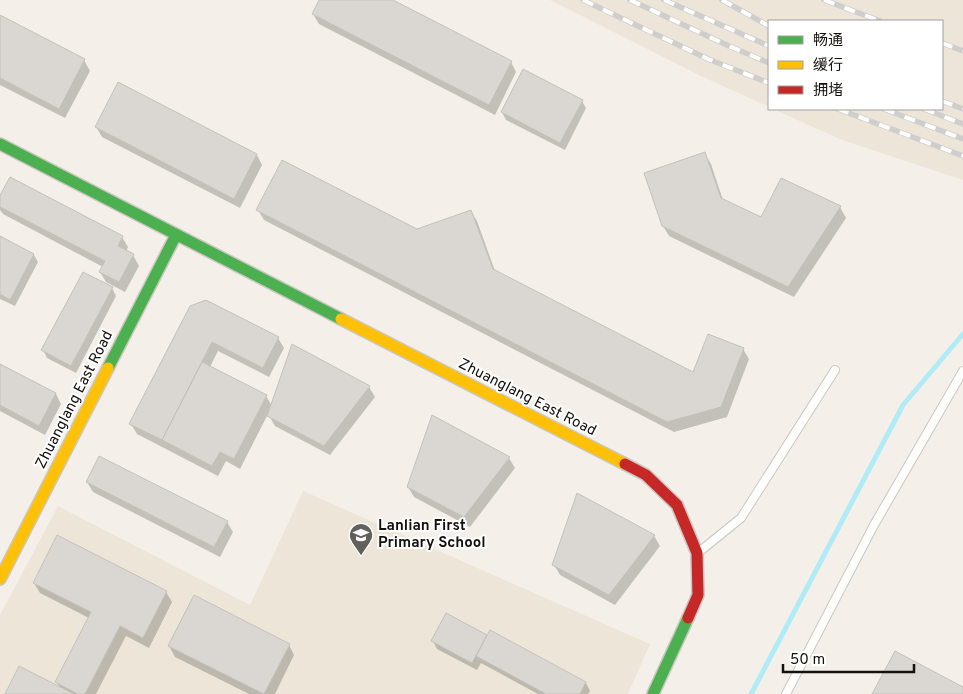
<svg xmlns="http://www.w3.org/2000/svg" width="963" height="694" font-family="Overpass,'Noto Sans SC',sans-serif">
  <rect width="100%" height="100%" fill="#f4f0e9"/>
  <path fill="#ede6d8" d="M550 0H963V180L842 140 773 109H942V21H769V107L701 76Z
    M303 491 650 644 628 694H0V615L58 506 250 605Z"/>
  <path fill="#0003" d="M320 0H390L511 62 516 72 495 115 319 24 313 14Z
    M0 17 84 60 90 71 65 118 0 85Z
    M582 101 586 108 565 150 506 120 502 112Z
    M96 127 257 155 262 165 240 208 102 137Z
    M705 154 711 164 723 200 762 219 840 207 846 218 794 297 669 236 663 226Z
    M0 198 122 237 128 247 126 252 133 255 139 266 125 292 106 282 100 272 103 267 3 214 0 210Z
    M258 210 417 231 471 211 477 221 495 271 694 374 743 349 749 359 727 417 674 432 264 220Z
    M0 237 34 255 38 262 15 306 0 299Z
    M112 288 116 296 76 373 47 358 43 350Z
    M191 307 278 338 284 348 269 377 218 351 210 367 266 396 272 406 369 387 375 397 330 455 275 426 268 414 240 469 226 461 218 476 137 434 131 424Z
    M0 365 56 394 61 404 45 435 0 411Z
    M509 458 515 468 470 527 414 497 408 487Z
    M87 482 227 522 233 532 220 557 93 492Z
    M654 536 660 546 615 605 560 575 554 565Z
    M34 583 166 592 172 602 149 648 126 636 96 694H6L60 688 57 682 89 618 40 593Z
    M447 615 488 637 491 632 586 683 590 691 588 694H538L481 663 477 670 437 649 433 641Z
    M289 645 294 655 275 694H249L175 657 169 646Z"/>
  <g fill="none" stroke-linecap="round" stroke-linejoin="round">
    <path stroke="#b1ecf6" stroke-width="5" d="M751 694 903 405 963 334"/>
  </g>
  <path fill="#dad7d2" stroke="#c4c1bc" d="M319 0H393L512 61 489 105 312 14Z
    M0 15 85 59 59 109 0 78Z
    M523 69 583 100 560 143 501 112Z
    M118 82 257 154 234 199 95 127Z
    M705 152 721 198 761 217 781 178 841 206 788 287 662 226 644 173Z
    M282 160 417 229 471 210 493 269 693 372 708 334 744 348 721 407 667 422 256 210Z
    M10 177 123 236 118 246 134 254 119 282 99 272 105 261 0 207V195Z
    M0 236 34 254 10 300 0 294Z
    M83 272 113 287 71 366 41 350Z
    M206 300 279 337 263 368 212 342 162 440 129 424 190 306Z
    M292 344 370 386 324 446 267 416Z
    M202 362 267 395 234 459 220 452 212 466 162 440Z
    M0 364 56 393 39 426 0 405Z
    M432 415 510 457 464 517 407 487Z
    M99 456 228 521 214 547 86 482Z
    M577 493 655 535 609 595 552 565Z
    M57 535 167 591 143 638 120 626 85 694H78L55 682 91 612 33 583Z
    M194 595 290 644 264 694 168 646Z
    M446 613 487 635 472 663 431 641Z
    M490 630 586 682 580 694H546L476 656Z
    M895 651 963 687V694H872Z
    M19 666 74 694H5Z"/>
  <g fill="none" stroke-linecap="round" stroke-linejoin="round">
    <g stroke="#cac7c1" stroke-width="10">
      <path id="lane" d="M699 552 741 518 835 370
        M786 694 874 525 963 371"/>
    </g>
    <g stroke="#cac7c1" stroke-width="14">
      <path id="fast" d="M0 144 341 319
        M108 368 176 235
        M653 694 688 618"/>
    </g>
    <g stroke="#cac7c1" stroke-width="14">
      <path id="slow" d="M341 319 625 464
        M0 579 108 368"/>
    </g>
    <g stroke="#cac7c1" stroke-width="14">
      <path id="jam" d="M625 464 646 475 677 505 697 553 698 595 688 618"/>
    </g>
    <use href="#lane" stroke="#fdfdfc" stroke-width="8"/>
    <use href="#fast" stroke="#4caf50" stroke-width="11"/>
    <use href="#slow" stroke="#ffc107" stroke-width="11"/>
    <use href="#jam" stroke="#c62828" stroke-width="11"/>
    <g stroke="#cfcecc" stroke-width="5.5">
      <path id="rail" d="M583 0 708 59 769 83
        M630 0 729 46 769 63
        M664 0 769 46
        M722 0 769 26
        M824 0 880 21
        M942 43 963 51
        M942 101 963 109
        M838 109 963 156
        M884 109 963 139
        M924 109 963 124"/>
    </g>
    <use href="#rail" stroke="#fff" stroke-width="4" stroke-dasharray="11" stroke-linecap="butt"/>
  </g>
  <defs>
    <g id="school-pin" transform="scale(1.25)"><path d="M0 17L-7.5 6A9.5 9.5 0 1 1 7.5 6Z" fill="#63605b" stroke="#fff"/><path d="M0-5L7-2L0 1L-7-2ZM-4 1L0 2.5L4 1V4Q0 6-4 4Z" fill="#fff"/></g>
  </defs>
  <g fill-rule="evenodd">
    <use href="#school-pin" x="361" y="535"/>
  </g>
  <g text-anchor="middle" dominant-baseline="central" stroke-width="4" stroke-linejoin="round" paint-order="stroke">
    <g font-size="15" fill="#15120e" stroke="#fff">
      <text transform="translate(527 398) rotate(27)">Zhuanglang East Road</text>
      <text transform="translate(75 400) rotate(-63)">Zhuanglang East Road</text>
    </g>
    <g font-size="15" font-weight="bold" fill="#15120e" stroke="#fff" text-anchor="start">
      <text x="378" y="526">Lanlian First<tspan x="378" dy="17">Primary School</tspan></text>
    </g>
  </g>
  <rect x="768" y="20" width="175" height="90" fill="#ffffff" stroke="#a1a09f"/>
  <rect x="778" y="36" width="25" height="8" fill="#4caf50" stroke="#a1a09f"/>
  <text x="813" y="45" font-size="15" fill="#15120e">畅通</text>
  <rect x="778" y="61" width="25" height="8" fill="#ffc107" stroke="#a1a09f"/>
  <text x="813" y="70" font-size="15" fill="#15120e">缓行</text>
  <rect x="778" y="86" width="25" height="8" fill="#c62828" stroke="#a1a09f"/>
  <text x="813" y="95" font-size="15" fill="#15120e">拥堵</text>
  <path d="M783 664v8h131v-8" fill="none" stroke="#15120e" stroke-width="2.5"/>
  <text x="790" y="664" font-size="15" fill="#15120e" stroke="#ffffff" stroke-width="4" paint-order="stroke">50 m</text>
</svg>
